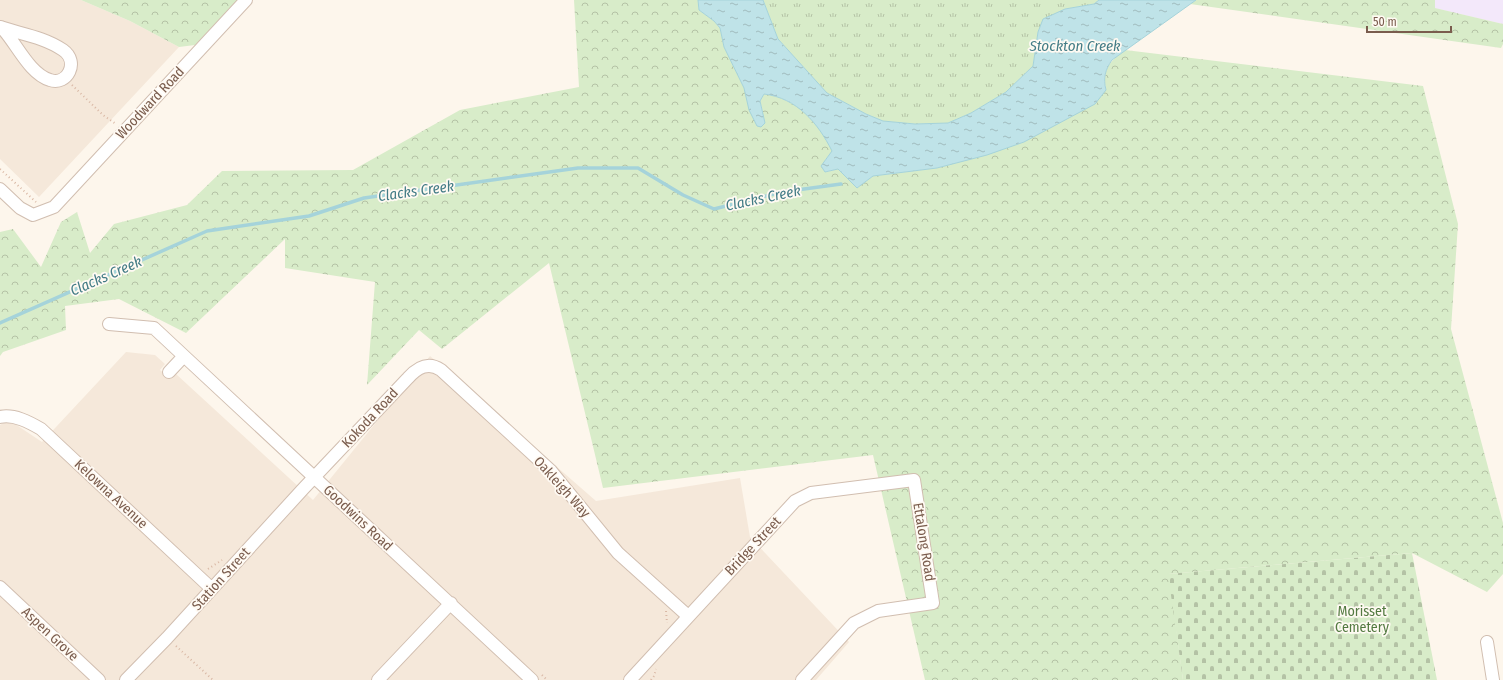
<svg xmlns="http://www.w3.org/2000/svg" width="1503" height="680" font-family="'Fira Sans Condensed',sans-serif">
  <defs>
    <pattern id="grass-tufts" width="24" height="20" patternUnits="userSpaceOnUse"><rect width="24" height="20" fill="#d8ecc9"/><path d="M3 7l-1-3M5 7V3M7 7l1-3M15 17l-1-3M17 17v-4M19 17l1-3" fill="none" stroke="#b4c2a5"/></pattern>
    <pattern id="forest-crowns" width="20" height="18" patternUnits="userSpaceOnUse"><rect width="20" height="18" fill="#d8ecc9"/><path d="M2 6a3 3 0 1 1 6 0M12 15a3 3 0 1 1 6 0" fill="none" stroke="#b4c2a5"/></pattern>
    <pattern id="cemetery-stones" width="16" height="16" patternUnits="userSpaceOnUse"><rect width="16" height="16" fill="#d8ecc9"/><path d="M2 7V4a2 2 0 0 1 4 0v3zM10 15v-3a2 2 0 0 1 4 0v3z" fill="#b4c2a5"/></pattern>
    <pattern id="water-ripples" width="26" height="14" patternUnits="userSpaceOnUse"><rect width="26" height="14" fill="#bfe3e8"/><path d="M2 4q2-2 4 0t4 0M15 11q2-2 4 0t4 0" fill="none" stroke="#a0bbbe"/></pattern>
  </defs>
  <rect width="100%" height="100%" fill="#fdf6ec"/>
  <path fill="#f5e8da" d="M0 0H81L130 21 179 47 39 197 0 159Z
    M126 352 155 355 165 364 160 370 170 379 176 374 313 500 430 356 596 501 740 478 750 537 849 642 816 680H0V425L9 420 42 442Z"/>
  <path fill="#f3e8fa" d="M1435 0H1503V24L1434 8Z"/>
  <path fill="url(#grass-tufts)" d="M763 0H1099L1094 4 1065 9 1038 32 1033 66 1006 92 971 113 948 123 915 124 883 121 866 114 827 93 778 39Z"/>
  <path fill="url(#forest-crowns)" d="M81 0H238L195 45 179 47 130 21Z
    M574 0H698L699 10 714 21 720 28 724 47 744 88 747 98 763 113 760 101 764 94C797 98 818 123 833 151L825 160 826 172 838 169 857 188 873 176 937 168 1024 142 1106 90C1102 69 1109 62 1125 50L1423 86 1458 224 1451 329 1503 523V574L1487 592 1412 553 1169 574 1183 680H925L873 455 603 488 549 263 442 349 419 330 367 385 375 282 285 268V239L186 333 119 299 65 306 66 330 3 352 0 356V232L13 229 41 267 61 222 77 212 90 253 114 224 187 205 222 171 353 170 460 110 579 87Z
    M1196 0H1435V8L1503 24V44L1501 48 1190 4Z"/>
  <path fill="url(#cemetery-stones)" d="M1412 553 1437 680H1183L1168 574Z"/>
  <path fill="url(#water-ripples)" stroke="#a5d3da" d="M698 0H763L778 39 827 93 866 114 883 121 915 124 948 123 971 113 1006 92 1033 66 1038 32 1043 19 1065 9 1094 4 1099 0H1196L1112 60C1105 70 1103 78 1106 90L1095 104 1024 142 987 155 937 168 873 176 857 188 838 169 825 172 821 166 832 151C818 123 797 98 764 94L760 101 765 123 761 127 757 126 749 110 744 88 724 47 720 28 714 21 699 10Z"/>
  <g fill="none" stroke-linecap="round" stroke-linejoin="round">
    <path stroke="#a5d3da" stroke-width="3.5" d="M0 323 207 231 309 216 364 198 578 168H638L683 195 714 209 782 192 841 184"/>
    <g stroke="#d1beb0" stroke-width="14">
      <path id="street" d="M0 27C21 34 44 37 63 50 80 62 67 86 50 80 29 74 16 42 1 27
        M0 189 20 208 33 215 54 207 246 0
        M109 324 154 328 184 356
        M169 372 184 356 532 680
        M0 417C14 414 29 422 41 429L212 589
        M0 587 99 680
        M1487 642 1493 680
        M126 680 167 638 303 489 408 378C417 368 428 361 441 370L551 471 618 553 688 616
        M378 680 451 603
        M630 680 795 501 811 493 914 480 933 603 878 611 854 623 802 680"/>
    </g>
    <path stroke="#d9b8a5" stroke-width="2" stroke-dasharray="1 3" stroke-linecap="butt" d="M72 85 103 115 116 124
      M0 169 36 202
      M208 569 222 560
      M666 611 667 623
      M176 646 213 680
      M542 675 547 680
      M651 680 654 676 656 669"/>
    <use href="#street" stroke="#fff" stroke-width="12"/>
  </g>
  <g text-anchor="middle" dominant-baseline="central" stroke-width="3.5" stroke-linejoin="round" paint-order="stroke">
    <g font-size="14" fill="#7a5c4d" stroke="#fffaf3">
      <text transform="translate(150 103) rotate(-47)">Woodward Road</text>
      <text transform="translate(370 418) rotate(-47)">Kokoda Road</text>
      <text transform="translate(562 487) rotate(48)">Oakleigh Way</text>
      <text transform="translate(111 494) rotate(43)">Kelowna Avenue</text>
      <text transform="translate(358 518) rotate(43)">Goodwins Road</text>
      <text transform="translate(924 542) rotate(81)">Ettalong Road</text>
      <text transform="translate(753 546) rotate(-47)">Bridge Street</text>
      <text transform="translate(221 579) rotate(-48)">Station Street</text>
      <text transform="translate(50 634) rotate(43)">Aspen Grove</text>
    </g>
    <g font-size="14" fill="#537a41" stroke="#fffaf3">
      <text x="1362" y="611">Morisset<tspan x="1362" dy="16">Cemetery</tspan></text>
    </g>
    <g font-size="15" font-style="italic" fill="#437c86" stroke="#fffaf3">
      <text x="1075" y="46">Stockton Creek</text>
      <text transform="translate(416 191) rotate(-8)">Clacks Creek</text>
      <text transform="translate(763 198) rotate(-12)">Clacks Creek</text>
      <text transform="translate(106 276) rotate(-24)">Clacks Creek</text>
    </g>
  </g>
  <path d="M1367 26v6h84v-6" fill="none" stroke="#7a5c4d" stroke-width="2"/>
  <text x="1373" y="26" font-size="12" fill="#7a5c4d" stroke="#fffaf3" stroke-width="3" paint-order="stroke">50 m</text>
</svg>
